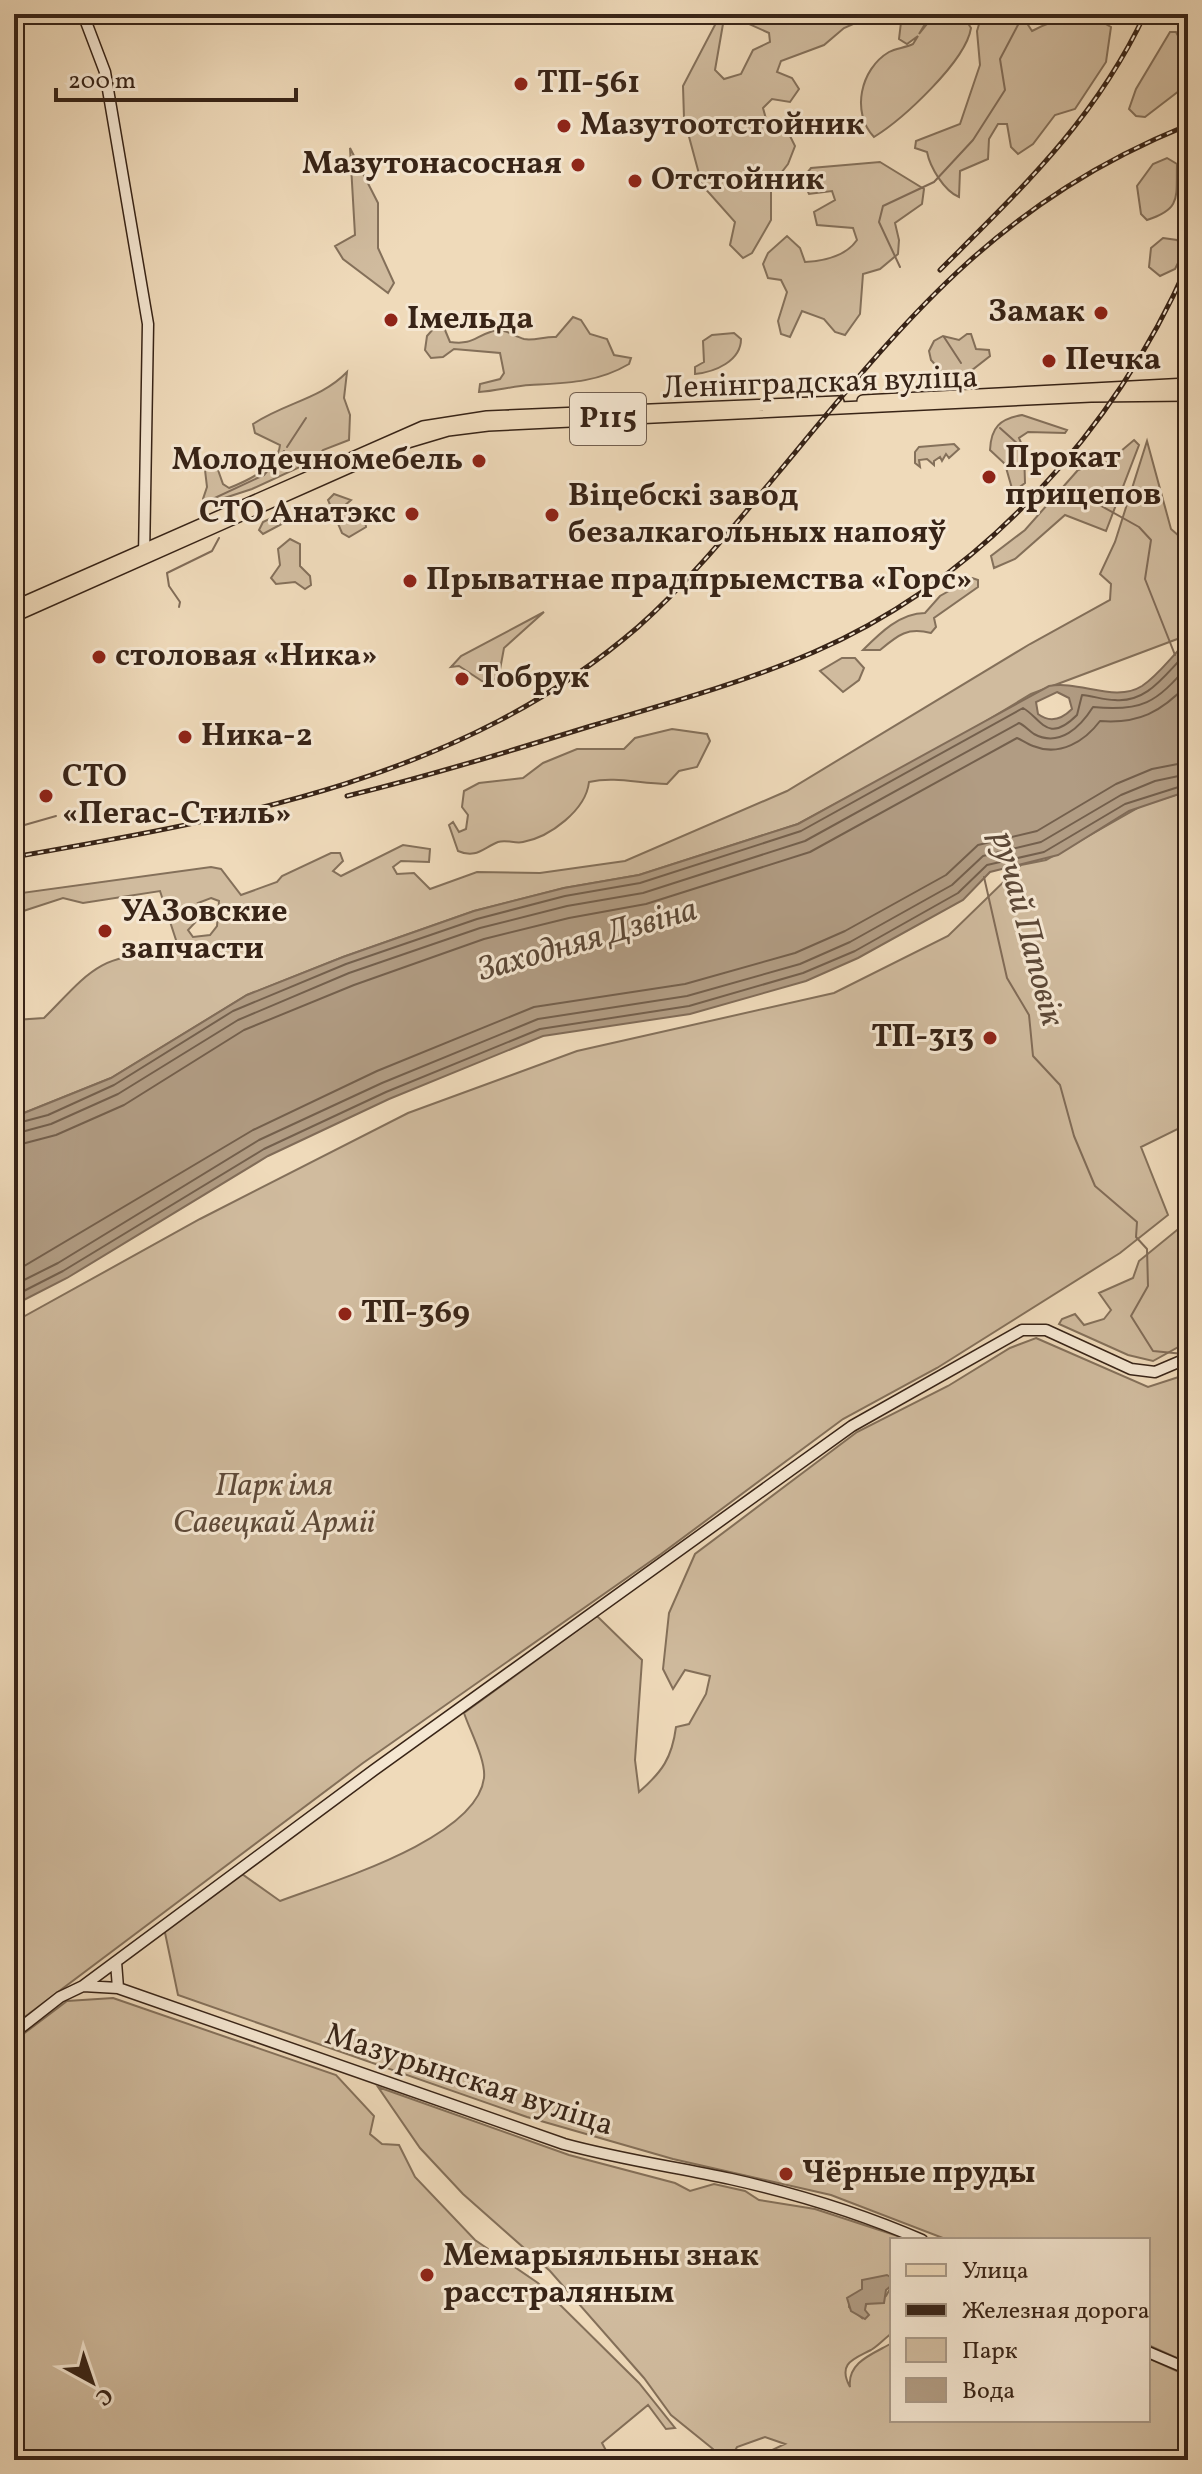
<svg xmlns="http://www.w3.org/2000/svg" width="1202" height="2474" font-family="Vollkorn,serif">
  <rect width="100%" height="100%" fill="#efdaba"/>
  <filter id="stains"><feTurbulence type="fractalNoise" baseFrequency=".0025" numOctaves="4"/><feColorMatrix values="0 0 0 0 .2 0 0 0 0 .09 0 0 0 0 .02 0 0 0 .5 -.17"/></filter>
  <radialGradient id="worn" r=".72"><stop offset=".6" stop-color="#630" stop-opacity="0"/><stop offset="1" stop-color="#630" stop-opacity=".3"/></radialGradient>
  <path fill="#d0bb9e" stroke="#84705a" stroke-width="2" fill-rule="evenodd" d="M727 14H757L761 19 802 14H876L844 28 824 45 781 61 777 72 792 78 799 89 790 102 772 99 763 108 770 133 789 134 795 146 788 164 771 186V220L752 253 743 258 730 245 735 222 702 185 684 118 683 86 717 21 723 24 715 70 724 79 741 74 753 50 770 42 769 33Z
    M902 14H931L919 34 935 14H962L971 28C966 61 903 119 874 137 851 113 860 69 889 52 896 48 905 48 913 44L918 36 907 44 899 39Z
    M982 14H1021L1032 31C1059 17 1084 9 1111 27L1106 62 1075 109 1055 115 1033 144 1018 154 1011 147 1007 124H998L989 139 988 159 960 171 959 197C944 191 930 167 927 152L915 148 916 141 960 124 980 65 977 31Z
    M1170 32H1176C1184 46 1184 52 1179 66L1183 71 1188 69V84L1145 117 1136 116 1129 109 1136 89Z
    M350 148 378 203V248L394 283 388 293 343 259 335 246 355 235Z
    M1167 158 1177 164C1176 197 1182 209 1147 220L1141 214 1137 186 1153 164Z
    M880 162 924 189 922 204 895 223 899 240 898 254 880 269 863 274 860 314 845 335 835 332 824 319 802 311 790 337 781 334 778 321 787 292 781 280 768 278 763 264 768 253 787 236 800 248 805 262C824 261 846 256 857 240L853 228 817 225 814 212 835 200 832 191 809 194 802 179 811 168Z
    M1163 238 1177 240 1185 249 1175 269 1160 276 1149 267 1151 248Z
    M573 317 581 320 590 334 607 339 614 355 631 358 629 364C597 383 565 383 530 385 513 386 496 391 479 392L480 384 500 379 504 373 500 353 454 349 443 357 431 358 425 350 427 336 434 328 445 330 450 342C473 345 474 337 493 331 505 328 513 336 524 339 534 341 546 336 556 337Z
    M734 333 741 339C741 361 715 372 695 374V367L704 362 703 341 712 335Z
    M967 334H971L976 349 989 350 990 356 967 374 946 377 931 360 929 351 934 341 943 336 959 340Z
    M347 372 344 398 350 415 349 440 323 450 315 460 252 489 206 504 203 499 207 487 205 470H218L223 484 229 488C247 481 278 467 280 445L255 433 253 424C284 403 321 399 347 372Z
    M1022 415 1067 430 1065 433 1028 432 1019 438 1024 450 1025 483 1013 492 1005 464 990 450C991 427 1000 419 1022 415Z
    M1134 440 1139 445 1106 531 1065 515 1015 559 994 568 991 556 1025 530 1078 470 1108 462Z
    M1147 441 1171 529 1188 544V635L1031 694 951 742 798 824 639 875 564 888 474 911 343 957 247 995 111 1078 14 1117 15 1020 44 1018C86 976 99 952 162 955L176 940 160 891 83 903 63 898 14 914V894L211 867 221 869 241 895 277 882 282 876 331 853H340L343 861 333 871 341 876 403 845 430 849 429 862 401 861 393 867 397 874 414 873 430 889 477 872 540 873 625 861 787 791 1030 644 1110 600 1111 584 1100 574 1115 542ZM211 898 219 901 217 926 210 935 193 937 188 930 205 912 198 903Z
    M954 444 959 449 949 458 946 454 942 461 940 457 934 461V465L927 459 919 460 920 467 915 463V452L919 447Z
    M334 494 351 500 344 506 348 516 365 520 366 527 349 537 342 533 328 500Z
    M286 511 293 518 263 534 259 530 263 522Z
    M290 539 300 544V566L310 576 311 585 305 589 295 582 276 584 271 578 280 565 278 549Z
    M972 578 978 580V587L934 618 936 627 931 633C907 627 898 635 880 650H863C880 633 900 613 925 613L940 596Z
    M544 612 504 648 499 675 488 685 459 666 451 667 461 656Z
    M842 658H855L864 668 859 680 843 692 820 671Z
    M672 729 707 734 710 741 697 767 679 771 667 784C640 784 616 776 589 782 586 810 550 837 523 842 515 844 506 839 498 842 483 848 476 859 458 851L449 825 453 822 459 832 466 829 468 815 462 807 464 791 479 783 523 778 543 763 577 749H624L635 738Z
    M1188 791V1124L1141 1147 1168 1215 1120 1253 937 1368 843 1419 661 1554 363 1763 14 2025V1322L200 1219 408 1113 577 1051 834 993 948 936 1021 865 1046 860 1143 805Z
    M1177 1230 1188 1233V1325L1180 1346 1153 1361 1128 1355 1059 1324 1062 1319 1075 1314 1084 1325 1104 1319 1111 1310 1099 1293 1133 1278 1139 1261Z
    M1036 1338 1148 1387 1188 1374V2363L1148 2345V2240H948L831 2195 673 2159 527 2117 178 1995 164 1928 242 1874 280 1901C330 1882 477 1839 484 1778 486 1760 470 1731 464 1713L597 1616 642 1660 635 1760 639 1792C662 1772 672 1758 676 1727L689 1724 706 1694 710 1676 685 1670 673 1689 663 1669 669 1613 695 1554 857 1432 948 1386 1010 1348Z
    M113 1998 336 2075 374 2116 370 2134 382 2144 399 2145 415 2177 475 2240 538 2283 639 2383 675 2428 666 2429 648 2405 602 2443 611 2460H14V2041L67 2001Z
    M378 2087 569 2155 675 2183 690 2191 714 2184 745 2191 759 2200 815 2209 910 2240H892V2278L879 2277 849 2300V2307L862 2318 866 2304 886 2296 892 2285V2333C885 2338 878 2346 871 2350 854 2359 837 2363 850 2387 847 2362 873 2354 892 2343V2420H1148V2358L1188 2376V2460H751L785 2444 765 2437 737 2447 730 2460H715L713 2449 671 2415 644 2378 550 2271 463 2194 420 2148Z"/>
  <path fill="#b19c83" stroke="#816c58" stroke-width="2" fill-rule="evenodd" d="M1188 641V791L1129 811 1058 855 990 872 963 900 858 958 806 981 690 1014 543 1036 389 1099 268 1156 67 1278 14 1305V1117L111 1078 247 995 343 957 474 911 564 888 639 875 798 824 1049 686C1079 680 1115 703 1142 686 1160 674 1172 655 1188 641ZM1057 692 1069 698 1072 709C1062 719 1050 723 1038 714L1036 702Z
    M887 2275 892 2278V2285L886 2290 884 2303 866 2304 865 2310 869 2315 865 2319 851 2311 847 2298 862 2289V2280Z"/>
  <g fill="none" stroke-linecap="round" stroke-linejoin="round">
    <path stroke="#74604d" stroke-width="2" d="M14 1124 48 1115 114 1085 233 1011 346 964 477 919 565 896 640 883 801 831 1023 708C1041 718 1047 745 1077 715L1082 695C1093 696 1104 700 1115 700 1149 703 1166 672 1188 652
      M14 1134 51 1124 118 1094 238 1020 349 973 480 928 567 906 643 893 805 841 1019 723C1024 725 1028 730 1034 734 1060 748 1081 726 1093 707 1140 712 1158 703 1188 665
      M14 1146 56 1135 124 1105 244 1030 354 985 484 939 569 918 646 904 810 852 1017 738C1022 740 1027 744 1033 746 1060 757 1085 741 1100 721 1139 724 1161 712 1188 684
      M14 1272 253 1130 377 1071 534 1007 685 984 795 953 845 931 946 875 978 845 1037 831 1116 784 1152 769 1188 762
      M14 1285 58 1263 259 1140 382 1083 538 1019 687 996 800 964 850 942 952 885 983 856 1041 842 1121 795 1155 781 1188 774
      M14 1296 63 1271 264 1149 386 1092 540 1029 689 1006 803 973 855 951 958 893 987 865 1044 852 1125 804 1188 784"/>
    <path stroke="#816c58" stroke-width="2" d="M900 267 879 222 883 206 934 182 973 140 1005 90 1000 59 1020 21 1019 14
      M944 337 961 363
      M1000 428 1030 455
      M287 447 306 418
      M1087 498 1139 527 1151 540 1145 579 1175 655
      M205 506 204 503 264 475 284 451
      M179 607 180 602 169 586 167 573 212 551 219 538
      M14 828 56 816
      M984 877 1007 978 1029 1015 1033 1056 1060 1085 1074 1136 1095 1186 1137 1222 1136 1237 1147 1249 1148 1286 1131 1316 1153 1351 1184 1354"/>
    <g stroke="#382417" stroke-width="13">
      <path id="secondary" d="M83 14 105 72 148 324 144 557
        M116 1962 118 1988
        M83 1986 374 1770 852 1426 1022 1330H1046L1131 1369 1155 1372 1188 1358
        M14 2033 60 1997 83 1986 118 1988 564 2144C619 2159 675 2167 731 2179 798 2194 860 2213 922 2240
        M1148 2352 1188 2369"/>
    </g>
    <g stroke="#382417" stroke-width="14">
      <path id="primary" d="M863 401 1188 384
        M14 607 423 427 487 417 838 402
        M14 616 401 444 448 430 488 425 1091 396 1188 395"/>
    </g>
    <use href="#secondary" stroke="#f5e7d2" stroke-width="10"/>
    <use href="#primary" stroke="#efdaba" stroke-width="11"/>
    <g stroke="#382417" stroke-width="5">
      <path id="rail" d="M940 270C1022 188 1095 120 1145 14
        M347 796C429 776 510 751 591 726 666 704 742 683 814 652 982 579 1115 430 1188 264
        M14 857C236 818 462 779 638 627 690 581 734 526 778 473 906 319 996 203 1188 125"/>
    </g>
    <use href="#rail" stroke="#f5e7d2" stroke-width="2" stroke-dasharray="6" stroke-linecap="butt"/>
  </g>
  <g fill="#8f2418" stroke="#f5e7d2" stroke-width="3">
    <circle cx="521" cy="84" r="8"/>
    <circle cx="564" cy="126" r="8"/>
    <circle cx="578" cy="165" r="8"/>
    <circle cx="635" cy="181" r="8"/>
    <circle cx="1101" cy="313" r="8"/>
    <circle cx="391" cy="320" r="8"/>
    <circle cx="1049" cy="361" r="8"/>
    <circle cx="479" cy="461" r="8"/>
    <circle cx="989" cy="477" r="8"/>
    <circle cx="412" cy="514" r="8"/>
    <circle cx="552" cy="515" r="8"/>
    <circle cx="410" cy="581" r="8"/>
    <circle cx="99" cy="657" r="8"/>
    <circle cx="462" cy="679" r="8"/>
    <circle cx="185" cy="737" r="8"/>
    <circle cx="46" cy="796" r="8"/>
    <circle cx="105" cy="931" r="8"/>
    <circle cx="990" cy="1038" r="8"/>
    <circle cx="345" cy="1314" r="8"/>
    <circle cx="786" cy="2174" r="8"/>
    <circle cx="427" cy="2275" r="8"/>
  </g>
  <g text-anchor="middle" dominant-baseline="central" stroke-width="6" stroke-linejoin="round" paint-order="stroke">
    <rect fill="#f5e7d2" stroke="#715e4f" stroke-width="2" x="570" y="393" width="76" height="52" rx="6"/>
    <g font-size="30" font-weight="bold" fill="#382417">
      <text x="608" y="419">Р115</text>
    </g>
    <g font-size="32" font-weight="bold" fill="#382417" stroke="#f5e7d2" text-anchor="start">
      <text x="537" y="84">ТП-561</text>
      <text x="580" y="126">Мазутоотстойник</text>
      <text x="562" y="165" text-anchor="end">Мазутонасосная</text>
      <text x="651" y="181">Отстойник</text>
      <text x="1085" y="313" text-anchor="end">Замак</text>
      <text x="407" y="320">Імельда</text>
      <text x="1065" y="361">Печка</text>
      <text x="1005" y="459">Прокат<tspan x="1005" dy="37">прицепов</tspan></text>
      <text x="463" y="461" text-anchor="end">Молодечномебель</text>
      <text x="568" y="497">Віцебскі завод<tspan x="568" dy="37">безалкагольных напояў</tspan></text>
      <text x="396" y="514" text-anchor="end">СТО Анатэкс</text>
      <text x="426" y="581">Прыватнае прадпрыемства «Горс»</text>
      <text x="115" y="657">столовая «Ника»</text>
      <text x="478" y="679">Тобрук</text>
      <text x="201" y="737">Ника-2</text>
      <text x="62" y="778">СТО<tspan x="62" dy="37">«Пегас-Стиль»</tspan></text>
      <text x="121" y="913">УАЗовские<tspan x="121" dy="37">запчасти</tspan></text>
      <text x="974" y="1038" text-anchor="end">ТП-313</text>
      <text x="361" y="1314">ТП-369</text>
      <text x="802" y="2174">Чёрные пруды</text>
      <text x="443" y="2257">Мемарыяльны знак<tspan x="443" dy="37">расстраляным</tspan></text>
    </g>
    <g font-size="32" fill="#382417" stroke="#f5e7d2">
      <text transform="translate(820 384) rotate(-2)">Ленінградская вуліца</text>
      <text transform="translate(469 2081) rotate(18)">Мазурынская вуліца</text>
    </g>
    <g font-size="32" font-style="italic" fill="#5e4a39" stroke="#f5e7d2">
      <text x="274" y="1487">Парк імя<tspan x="274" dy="37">Савецкай Арміі</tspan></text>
    </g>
    <g font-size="34" font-style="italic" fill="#5c4837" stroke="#f5e7d2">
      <text transform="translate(1026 929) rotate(75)">ручай Паповік</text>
      <text transform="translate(588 941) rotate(-16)">Заходняя Дзвіна</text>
    </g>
  </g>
  <rect width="1202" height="2474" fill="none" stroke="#efdaba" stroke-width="48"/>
  <rect x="16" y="16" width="1170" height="2442" fill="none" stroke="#382417" stroke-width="4"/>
  <rect x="24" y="24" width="1154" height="2426" fill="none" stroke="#382417" stroke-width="2"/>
  <rect x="890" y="2238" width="260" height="184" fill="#f5e7d2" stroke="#a99987" stroke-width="2"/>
  <rect x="906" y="2264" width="40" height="12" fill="#efdaba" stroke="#a99987" stroke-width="2"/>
  <text x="962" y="2278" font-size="24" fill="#382417">Улица</text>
  <rect x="906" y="2304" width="40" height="12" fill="#382417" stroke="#a99987" stroke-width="2"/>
  <text x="962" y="2318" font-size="24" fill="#382417">Железная дорога</text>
  <rect x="906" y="2338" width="40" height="24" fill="#d0bb9e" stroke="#a99987" stroke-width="2"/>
  <text x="962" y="2358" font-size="24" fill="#382417">Парк</text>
  <rect x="906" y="2378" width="40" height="24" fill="#b19c83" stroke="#a99987" stroke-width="2"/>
  <text x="962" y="2398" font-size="24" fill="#382417">Вода</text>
  <g transform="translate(92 2382) rotate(140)" stroke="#f5e7d2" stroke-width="6" paint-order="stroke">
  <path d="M0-6L14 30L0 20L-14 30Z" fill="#382417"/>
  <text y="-12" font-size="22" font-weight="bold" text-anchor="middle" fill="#382417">С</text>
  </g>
  <path d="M56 88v12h240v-12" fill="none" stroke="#382417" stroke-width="4"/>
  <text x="68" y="88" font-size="24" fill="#382417" stroke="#f5e7d2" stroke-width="6" paint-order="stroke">200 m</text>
  <rect width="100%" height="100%" filter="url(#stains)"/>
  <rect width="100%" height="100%" fill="url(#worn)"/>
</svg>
